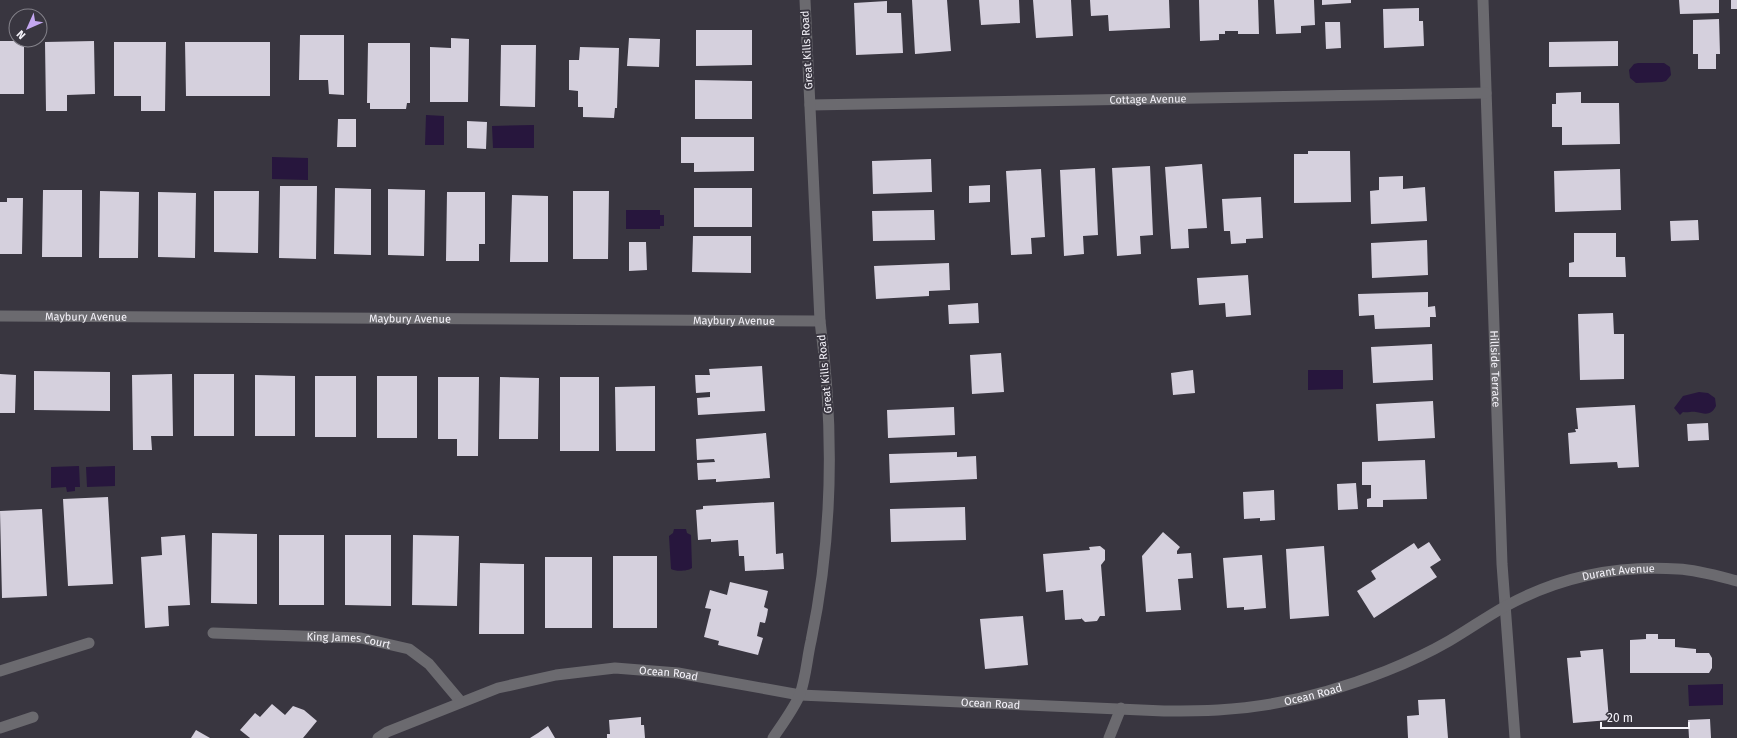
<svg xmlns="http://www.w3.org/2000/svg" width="1737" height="738" font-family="'Fira Sans',sans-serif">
  <rect width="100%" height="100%" fill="#393640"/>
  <path fill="#27163d" d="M1638 63H1664L1670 67 1671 75 1666 81 1662 82 1636 83 1630 78 1629 70 1634 64Z
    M426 115 444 116V145H425Z
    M534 125V148H493L492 126Z
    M272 157 308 158V180L272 179Z
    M626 210H660V215H664V226H660V229H626Z
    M1308 370H1343V389L1308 390Z
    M1699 392 1708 393 1715 398 1716 406C1711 416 1705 414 1696 412 1692 411 1688 413 1683 412L1680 415 1674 408 1683 396Z
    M79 466 80 487H75V491L67 492 66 487 51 488V467Z
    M115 466V486L87 487 86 467Z
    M674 529H686L687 533 691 535 692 568C688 571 676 572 671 569L669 536 673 533Z
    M1723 684V705L1689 706 1688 685Z"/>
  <path fill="#d5d0dd" d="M912 0H947L951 51 915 54Z
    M979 0H1019L1020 23 981 25Z
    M1033 0H1071L1073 36 1036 38Z
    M1090 0H1169L1170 28 1109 31 1108 15 1091 16Z
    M1199 0H1258L1259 34H1238V31H1225V34H1219V40L1200 41Z
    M1274 0H1314L1315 25 1301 26V33L1276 34Z
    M1322 0H1351V3L1322 5Z
    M1679 0H1719V13L1680 14Z
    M1731 0H1737V9H1731Z
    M887 1V13H901L903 53 856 55 854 3Z
    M1419 8V21H1423L1424 46 1384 48 1383 9Z
    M1719 19 1720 54H1716V69H1698V54H1693V20Z
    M1325 22H1340L1341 48 1326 49Z
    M696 30H752V65L696 66Z
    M300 35H344V95L329 94 328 80H299Z
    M451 38 469 39 468 102H430V47L451 48Z
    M629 38 660 39 659 67 627 66Z
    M0 41H24V94H0Z
    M94 41 95 94 67 95V111H46L45 42Z
    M1618 41V66L1549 67V42Z
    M114 42H166L165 111H141V96H114Z
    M185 42H270V96H186Z
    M368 43H410V103H407L406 109H370V103H367Z
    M501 45H536L535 107 500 106Z
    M580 47 619 48 617 108H615L614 118 583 117V107H578V91L569 90V60H579Z
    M695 80 752 81V119H695Z
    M1581 92V103H1619L1620 144 1562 145V127H1552V104H1556V93Z
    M338 119H356V147H337Z
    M467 121 487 122 486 149 467 148Z
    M681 137H754V171L694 172V163H681Z
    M1308 151H1350L1351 202 1294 203V154H1308Z
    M931 159 932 192 873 194 872 161Z
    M1202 164 1207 228 1188 229 1189 248 1171 249 1165 167Z
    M1150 166 1153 235 1140 236 1141 254 1117 256 1112 168Z
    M1095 168 1098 235 1083 236 1084 254 1064 256 1060 170Z
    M1041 169 1045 237 1031 238 1032 254 1011 255 1006 171Z
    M1620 169 1621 210 1555 212 1554 171Z
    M1403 176V189L1425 187 1427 221 1371 224 1370 191 1379 190V177Z
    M990 185V202L969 203V186Z
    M280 186H317L316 259 279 258Z
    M335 188 371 189V255L334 254Z
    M694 188H752V227H694Z
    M388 189 425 190 424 256 388 255Z
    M43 190H82V257H42Z
    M100 191 139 192 138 258H99Z
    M214 191H259L258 253 214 252Z
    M573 191H609L608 259H573Z
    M158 192 196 193 195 258 158 257Z
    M447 192H485V244H479V261H446Z
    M512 195 548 196V262H510Z
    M1261 197 1263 238 1246 239V243L1231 244 1230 231H1224L1222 199Z
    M7 198H23L22 254H0V202H7Z
    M934 210 935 240 873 241 872 211Z
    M1698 220 1699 240 1671 241 1670 221Z
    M1574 233H1616V257H1625L1626 277H1569V263L1574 262Z
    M693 236H751V273L692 272Z
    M1427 240 1428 275 1372 278 1371 243Z
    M629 242H646L647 270 629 271Z
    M949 263 950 290 929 291V296L876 299 874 266Z
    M1248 275 1251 315 1226 317 1225 303 1199 305 1197 278Z
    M1428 292V307L1435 306 1436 317H1430V327L1375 329 1374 315 1359 316 1358 294Z
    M978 303 979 323 949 324 948 305Z
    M1613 313 1614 334H1624V379L1580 380 1578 314Z
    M1432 344 1433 380 1373 383 1371 347Z
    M1001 353 1004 392 972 394 970 355Z
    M762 366 765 411 698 415 697 398 710 397V392L696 393 695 375H710L709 369Z
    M1193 370 1195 393 1173 395 1171 373Z
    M34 371 110 372V411L34 410Z
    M0 374 16 375 15 413H0Z
    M172 374 173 436H151L152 450H133L132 375Z
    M194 374H234V436H194Z
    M255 375 295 376V436H255Z
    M315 376H356V437H315Z
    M377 376H417V438H377Z
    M438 377H479L478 456H457V439H438Z
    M500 377 539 378 538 439H499Z
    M560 377H599V451H560Z
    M655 386V451H616L615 387Z
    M1433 401 1435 438 1378 441 1376 404Z
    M1635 405 1639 467 1618 468 1617 462 1570 464 1568 433 1576 432 1575 429H1578L1576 408Z
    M954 407 955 435 888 438 887 410Z
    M1708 423 1709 440 1688 441 1687 424Z
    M766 433 770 478 716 482V479L698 480 697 463 715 462 714 459 697 460 696 439Z
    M957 452V457L976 456 977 479 890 483 889 454Z
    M1425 460 1427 499 1383 500V507H1367V499L1371 498V485H1362V462Z
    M1356 483 1358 509 1338 510 1337 484Z
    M1274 490 1275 520 1260 521V518L1244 519 1243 492Z
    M108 497 113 584 68 586 63 499Z
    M774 502 776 554 783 553 784 569 745 571 744 556H739L738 540 711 542V539L698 540 696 510 703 509V506Z
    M965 507 966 540 891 542 890 509Z
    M42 509 47 596 2 598 0 511Z
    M1163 532 1180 547 1177 551V554L1191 553 1193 578 1178 579 1181 610 1146 612 1142 556Z
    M212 533 257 534V604L211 603Z
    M185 535 190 605 168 606 169 626 145 628 141 557 162 555 161 537Z
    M279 535H324V605H279Z
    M345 535H391V606L345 605Z
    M413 535 459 536 457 606 412 605Z
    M1429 542 1441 560 1430 567 1437 577 1374 618 1357 591 1376 579 1371 571 1414 543 1418 549Z
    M1100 546 1105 550V560L1101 565 1105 616H1100L1097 621 1085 622 1081 618V619L1065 620 1063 590 1046 592 1043 554 1090 550 1089 547Z
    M1324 546 1329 616 1290 619 1286 549Z
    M1262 555 1266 608 1244 610V607L1227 608 1223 558Z
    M613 556H657V628H613Z
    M545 557H592V628H545Z
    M480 563 524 564V634H479Z
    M730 582 768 591 764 607 768 609 767 615 765 623 760 622 757 636 763 638 758 655 718 645 719 641 704 637 711 609 705 608 710 590 727 595Z
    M1023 616 1028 665 985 669 980 619Z
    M1646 634H1658V639H1675V647L1696 649V653H1709L1712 658V668L1709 673H1630V640L1646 639Z
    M1603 649 1609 720 1573 723 1567 658 1581 657 1580 651Z
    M1445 699 1448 738H1408L1407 716 1419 715 1418 700Z
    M272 704 285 715 293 706 304 710 317 721 303 738H250L240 730 255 713 260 717Z
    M641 717V725H644L645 738H607V734H610L609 720Z
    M1710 719 1711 738H1689L1688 720Z
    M548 726 555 738H530L538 733Z
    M196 730 210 738H191Z"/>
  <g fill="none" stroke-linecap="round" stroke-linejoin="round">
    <g stroke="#6b6a6f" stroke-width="11">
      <path id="s1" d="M1483 0 1502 564 1515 738"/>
      <path id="s2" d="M810 105 1486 93"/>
      <path id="s3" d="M0 316 820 321"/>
      <path id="s4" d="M213 633 361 638 409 649 429 664 461 702"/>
      <path d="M0 671 89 643"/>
      <path d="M0 728 33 717"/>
      <path id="s5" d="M378 738 387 732 498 688 556 675 615 668 678 673 800 695 1164 711C1182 711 1200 711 1218 710 1275 707 1333 692 1386 671 1406 663 1430 652 1449 641 1468 630 1486 617 1506 606 1559 577 1617 565 1678 569 1698 570 1718 576 1737 581"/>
      <path d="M773 738C781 726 795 707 800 694 806 677 807 658 811 641 833 536 834 427 820 321L805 0"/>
      <path d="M1109 738 1121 708"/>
    </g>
  </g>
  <g text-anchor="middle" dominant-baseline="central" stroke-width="4" stroke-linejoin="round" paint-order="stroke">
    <g font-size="11" fill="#f5f3fa" stroke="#393640">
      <text transform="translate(807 50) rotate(-93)">Great Kills Road</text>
      <text stroke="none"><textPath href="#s2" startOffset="338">Cottage Avenue</textPath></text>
      <text stroke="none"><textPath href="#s3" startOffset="86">Maybury Avenue</textPath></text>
      <text stroke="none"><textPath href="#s3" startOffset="410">Maybury Avenue</textPath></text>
      <text stroke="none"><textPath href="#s3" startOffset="734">Maybury Avenue</textPath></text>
      <text stroke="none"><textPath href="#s1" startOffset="369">Hillside Terrace</textPath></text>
      <text transform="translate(825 374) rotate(-95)">Great Kills Road</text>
      <text stroke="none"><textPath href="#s5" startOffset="1283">Durant Avenue</textPath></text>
      <text stroke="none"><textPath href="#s4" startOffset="136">King James Court</textPath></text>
      <text stroke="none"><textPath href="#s5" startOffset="303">Ocean Road</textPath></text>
      <text stroke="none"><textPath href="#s5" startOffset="951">Ocean Road</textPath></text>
      <text stroke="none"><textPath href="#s5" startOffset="627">Ocean Road</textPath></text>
    </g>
  </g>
  <g transform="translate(28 28) rotate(225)"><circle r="19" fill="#393640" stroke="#84828a"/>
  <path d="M0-3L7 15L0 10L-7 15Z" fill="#c4a7f1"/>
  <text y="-6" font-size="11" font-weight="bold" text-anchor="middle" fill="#f5f3fa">N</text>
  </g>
  <path d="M1601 722v6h88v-6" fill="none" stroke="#f5f3fa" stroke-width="2"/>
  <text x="1607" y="722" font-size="12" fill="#f5f3fa" stroke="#393640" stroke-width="3" paint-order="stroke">20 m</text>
</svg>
